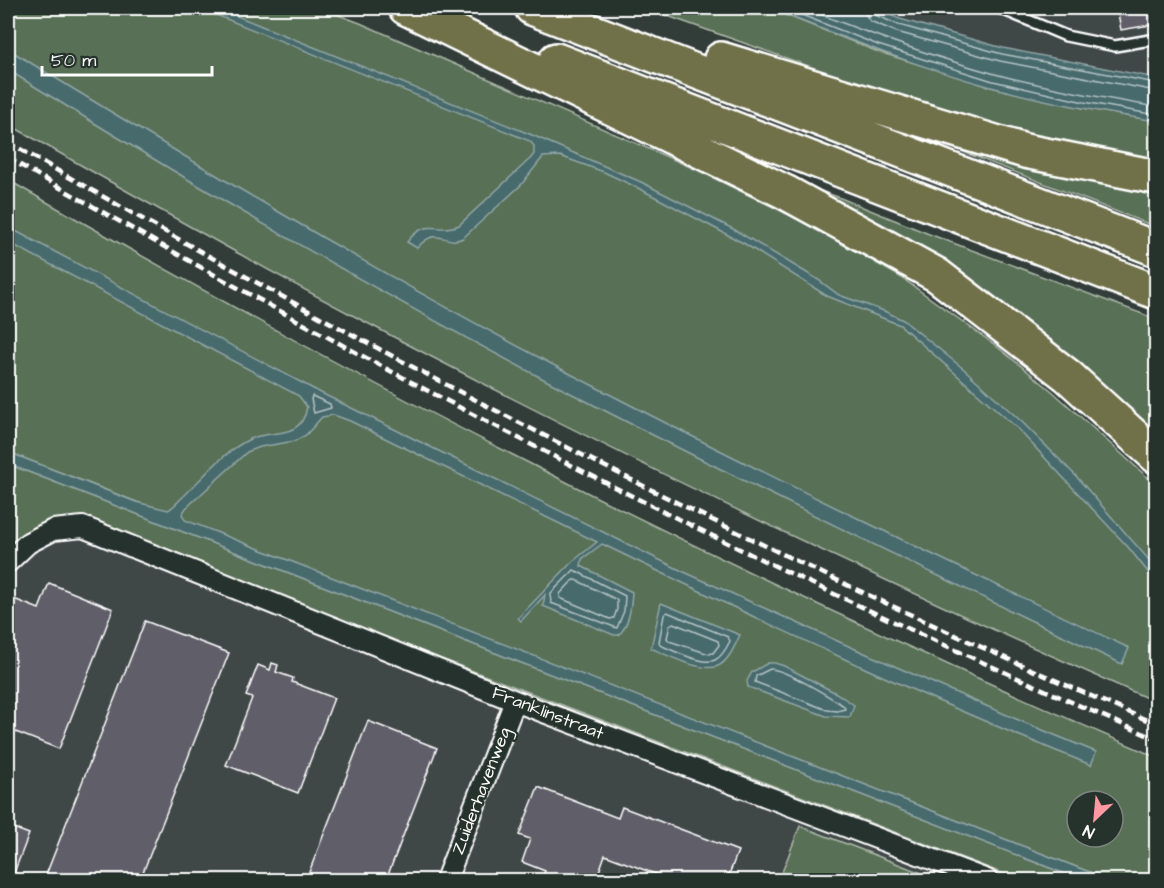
<svg xmlns="http://www.w3.org/2000/svg" width="1164" height="888" font-family="'Architects Daughter',sans-serif">
  <rect width="100%" height="100%" fill="#323c39"/>
  <filter id="ink" filterUnits="userSpaceOnUse"><feTurbulence type="fractalNoise" baseFrequency=".0167" numOctaves="2"/><feDisplacementMap in="SourceGraphic" scale="12" xChannelSelector="R" yChannelSelector="G"/><feConvolveMatrix kernelMatrix="1 2 1 2 8 2 1 2 1" color-interpolation-filters="sRGB"/></filter>
  <g filter="url(#ink)">
    <path fill="#404647" d="M872 8H1156V78L1003 48 900 19Z
      M8 457 1101 880H8Z"/>
    <path fill="#597055" stroke="#acb8aa" stroke-width="1.5" fill-rule="evenodd" d="M8 8H320L360 23 695 169 814 227 902 278 995 345 1052 391 1156 485V702C884 583 615 455 352 315 236 254 122 188 8 124Z
      M645 8H768L876 51 991 87 1083 108 1156 121V164L1063 146 905 100Z
      M881 120 1156 188V227Z
      M773 174 838 197 929 234 1156 319V444Z
      M8 180C174 275 342 369 513 455 724 563 939 663 1156 757V880H1110L8 452ZM1077 801H1113V837H1077Z
      M8 464 158 522 1081 880H1020L73 518 55 521 8 549Z
      M800 826 924 874 939 880H779Z"/>
    <path fill="#476a6d" stroke="#91a6a7" stroke-width="1.5" d="M199 8H217L532 135 641 182 735 230 817 279 839 295 884 311 903 320 965 370 1022 422 1075 475 1156 568V582L1128 547 1017 428 900 325 827 296 745 244 638 188 604 172 560 156 543 157 521 185 463 238C445 247 438 224 417 248L407 242C427 216 436 235 459 225L531 158 534 154V146L530 141Z
      M768 8H872L900 19 1003 48 1156 78V121C1101 112 1046 102 991 87 915 66 842 37 768 8Z
      M8 49C189 160 372 270 561 369 748 467 939 558 1129 648L1122 664C931 573 740 481 553 384 367 287 185 180 8 70Z
      M8 227 321 393 682 571 853 648 1023 722 1096 752 1091 765C925 699 763 622 602 544L582 559 581 566 632 592C631 607 630 623 619 635H614L543 606 545 595 521 621 518 618 572 562 597 542 350 421 334 415 322 417 306 435 295 441 260 447 247 452 186 508 182 514 185 520 1110 880H1081L8 464V452L136 502 168 510C174 507 179 500 185 495 204 476 224 452 248 440 271 428 301 442 307 407L299 396 8 242Z
      M661 603 740 635C735 645 729 661 718 666 702 673 667 655 651 648Z
      M768 663H775L784 666 836 693 854 705 850 717 826 716 748 687 747 681 752 672Z"/>
    <g fill="none" stroke-linecap="round" stroke-linejoin="round">
      <path stroke="#b5c3c5" stroke-width="1.5" d="M784 8 878 45 993 81 1084 102 1156 115
        M804 8C867 33 930 56 995 74 1048 88 1102 98 1156 107
        M864 8 866 15 870 21 897 32 1000 61 1156 91
        M872 8 875 15 899 25 1002 54 1156 83
        M312 396 330 404 331 408 314 413 311 399Z
        M574 570 625 596 624 611 617 628 551 603 550 594Z
        M573 580H576L617 600V609L614 618 610 619 560 598V594Z
        M667 612 728 637 730 641C727 647 722 657 715 660 704 666 672 650 660 645L659 642 664 615Z
        M673 623 718 641 719 645 713 653 709 654 669 641 667 638 670 625Z
        M770 669C785 669 830 697 844 706L845 709 837 711 827 710 755 682 756 676Z"/>
    </g>
    <path fill="#605e69" stroke="#fff" stroke-width="1.5" d="M1117 8H1156V24L1121 30Z
      M49 583 113 609 59 749 8 729V615L14 599 39 609Z
      M145 621 229 653 140 880H44Z
      M272 663 278 665 276 672 293 678 292 682 334 698 298 793 226 765 252 698 246 696 258 665 270 670Z
      M368 721 437 748 386 880H306Z
      M538 787 618 818 622 807 738 851 727 880H671L605 855 596 880H541L545 871 522 862 530 839 519 835Z
      M8 826 29 834 12 878 8 876Z"/>
    <g fill="none" stroke-linecap="round" stroke-linejoin="round">
      <g stroke="#fff" stroke-width="14">
        <path id="service" d="M999 8 1066 36 1115 46 1156 39"/>
      </g>
      <g stroke="#fff" stroke-width="24">
        <path id="minor" d="M8 562 28 543 53 530 83 527 515 701 987 880
          M446 880 515 701"/>
      </g>
      <g stroke="#fff" stroke-width="38">
        <path id="motorway" d="M406 8 785 192 937 275 1068 376 1156 456
          M532 8 1156 249
          M721 59 1025 151 1156 177
          M556 60 1156 292"/>
      </g>
      <use href="#service" stroke="#26332d" stroke-width="9"/>
      <use href="#minor" stroke="#26332d" stroke-width="20"/>
      <use href="#motorway" stroke="#70704a" stroke-width="33"/>
      <path stroke="#fff" stroke-width="4.5" stroke-dasharray="9 4.5" stroke-linecap="butt" d="M8 142C379 357 761 555 1156 724
        M8 158C172 252 338 345 507 432 719 543 937 644 1156 739"/>
    </g>
  </g>
  <g text-anchor="middle" dominant-baseline="central" stroke-width="4.5" stroke-linejoin="round" paint-order="stroke">
    <g font-size="18" fill="#fff" stroke="#26332d">
      <text transform="translate(548 713) rotate(21)">Franklinstraat</text>
      <text transform="translate(481 791) rotate(-69)">Zuiderhavenweg</text>
    </g>
  </g>
  <rect width="1164" height="888" fill="none" stroke="#26332d" stroke-width="30"/>
  <rect x="15" y="15" width="1134" height="858" fill="none" stroke="#fff" stroke-width="2" filter="url(#ink)"/>
  <g transform="translate(1095 819) rotate(206)"><circle r="28" fill="#26332d" stroke="#7d8581" stroke-width="1.5"/>
  <path d="M0-4.5L10 22L0 15L-10 22Z" fill="#ff9aa2"/>
  <text y="-9" font-size="16" font-weight="bold" text-anchor="middle" fill="#ffffff">N</text>
  </g>
  <path d="M42 66v9h170v-9" fill="none" stroke="#ffffff" stroke-width="3"/>
  <text x="51" y="66" font-size="18" fill="#ffffff" stroke="#26332d" stroke-width="4.5" paint-order="stroke">50 m</text>
</svg>
